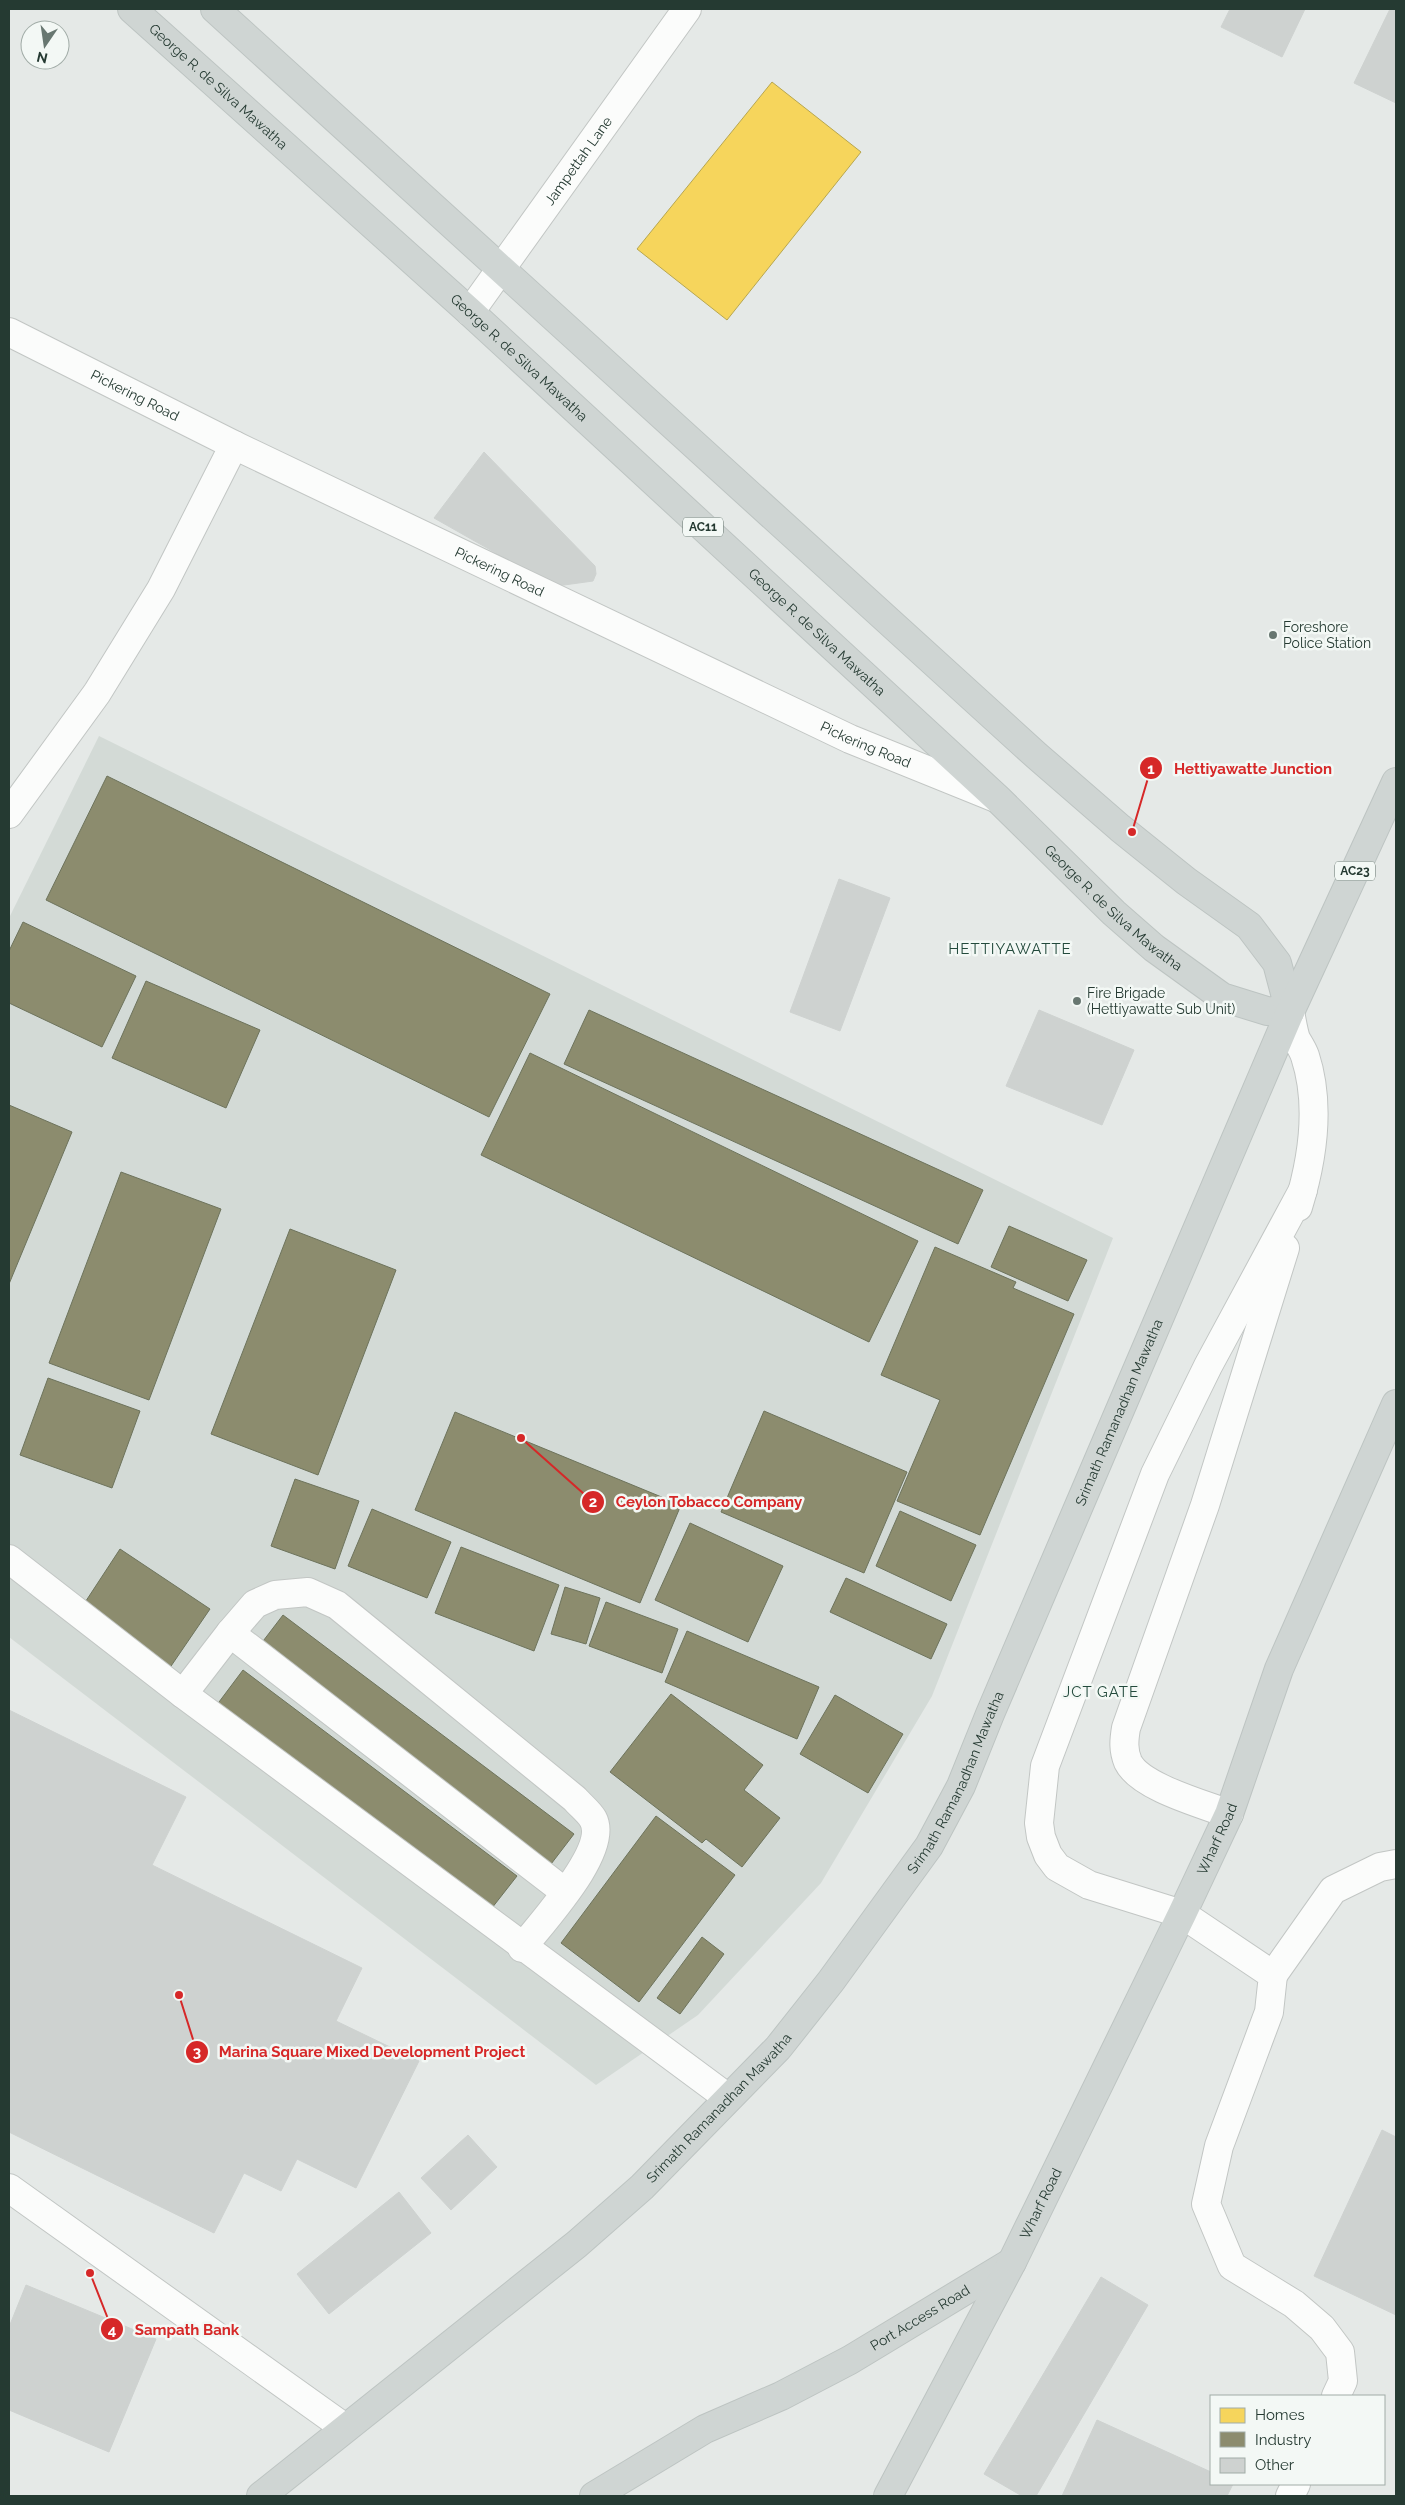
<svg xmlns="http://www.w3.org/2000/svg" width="1405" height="2505" font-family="Raleway,sans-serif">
  <rect width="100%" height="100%" fill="#e5e9e7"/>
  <path fill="#d3dad6" d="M99 736 1113 1238 932 1696 821 1883 698 2015 596 2085 9 1637V918Z"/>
  <path fill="#f6d55c" stroke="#b7a64f" d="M772 82 861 152 727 320 637 249Z"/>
  <path fill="#8c8c6e" stroke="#6d735c" d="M107 776 550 994 489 1117 46 900Z
    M23 922 136 976 102 1047 9 1003V951Z
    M146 981 260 1030 226 1108 112 1058Z
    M589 1010 983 1190 958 1244 564 1064Z
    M530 1053 918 1241 869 1342 481 1155Z
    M9 1105 72 1132 9 1284Z
    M121 1172 221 1209 149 1400 49 1363Z
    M1009 1226 1087 1260 1068 1301 991 1267Z
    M290 1229 396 1270 318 1475 211 1434Z
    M935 1247 1016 1282 1013 1288 1074 1314 980 1535 897 1501 940 1400 881 1375Z
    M48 1378 140 1411 112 1488 20 1455Z
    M764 1411 907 1472 864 1573 721 1512Z
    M455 1412 681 1505 640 1603 415 1510Z
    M295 1479 359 1501 335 1569 271 1546Z
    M372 1509 451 1542 427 1598 348 1566Z
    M900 1511 976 1545 951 1601 876 1566Z
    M690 1523 783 1566 748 1642 655 1600Z
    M461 1547 559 1585 534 1651 435 1613Z
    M120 1549 210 1609 169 1669 80 1610Z
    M846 1578 947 1624 931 1659 830 1612Z
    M565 1587 600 1598 586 1644 551 1634Z
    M606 1602 678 1629 662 1673 589 1646Z
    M283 1615 574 1834 548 1868 257 1649Z
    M687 1631 819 1687 797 1739 665 1682Z
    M243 1670 517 1876 488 1913 216 1706Z
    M671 1694 763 1765 744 1790 780 1818 742 1867 706 1839 702 1843 610 1772Z
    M835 1695 903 1734 868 1793 800 1754Z
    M656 1816 735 1875 639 2002 561 1943Z
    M702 1937 724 1954 680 2014 657 1998Z"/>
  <path fill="#ced2d0" stroke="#ced2d0" d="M1230 9H1305L1282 57 1221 27Z
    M1390 9H1396V103L1354 83Z
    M484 452 595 566 596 574 593 581 564 585 547 582 434 518Z
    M839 879 890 898 840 1031 790 1012Z
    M1039 1010 1134 1050 1102 1125 1006 1086Z
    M9 1710 186 1797 152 1865 362 1968 336 2021 419 2061 356 2188 297 2159 281 2191 244 2173 214 2233 9 2132Z
    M1382 2130 1396 2137V2315L1314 2276Z
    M468 2135 497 2167 451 2210 421 2178Z
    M399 2192 431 2233 329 2314 297 2274Z
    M1101 2277 1148 2305 1036 2496H1022L984 2474Z
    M26 2285 156 2339 109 2452 9 2410V2327Z
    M1097 2420 1211 2472V2484H1233L1227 2496H1062Z"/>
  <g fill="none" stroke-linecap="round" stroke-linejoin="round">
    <g stroke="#c2c6c4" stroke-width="30">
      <g id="minor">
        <path id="s1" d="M470 312 687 9"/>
        <path id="s2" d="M9 332 234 445 850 739 996 798"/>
        <path d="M9 814 97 693 161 589 234 445"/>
        <path d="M1290 1012C1292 1021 1293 1030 1296 1039 1299 1044 1303 1050 1305 1056 1321 1105 1313 1158 1298 1207"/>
        <path d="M1303 1190 1208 1366 1155 1474 1045 1766 1039 1823 1041 1837 1048 1855 1057 1867 1089 1885 1182 1914 1273 1975 1269 2012 1219 2146 1206 2204 1232 2266 1294 2304 1322 2328 1340 2352 1343 2381 1336 2396"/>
        <path d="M9 1559 183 1694 728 2098"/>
        <path d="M230 1633 565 1892"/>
        <path d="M183 1694 230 1633 255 1604 275 1595 308 1592 337 1605 575 1799C580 1805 589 1812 593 1819 610 1850 541 1923 522 1948"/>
        <path d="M1229 1814C1203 1804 1140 1787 1128 1762 1123 1750 1124 1740 1126 1728L1205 1505 1285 1248"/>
        <path d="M1273 1975 1333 1890 1380 1867 1396 1864"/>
        <path d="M9 2188 345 2428"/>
        <path d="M1290 2496 1296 2484"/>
      </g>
    </g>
    <g stroke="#bdc4c2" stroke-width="30">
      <g id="major">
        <path id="s3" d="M132 9 470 312 997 798 1114 913 1154 948 1222 997 1267 1011 1290 1012"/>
        <path d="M215 9 1037 756 1120 828 1186 881 1249 926 1277 963 1290 1012"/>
        <path id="s4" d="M261 2496 577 2244 642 2187 778 2048 831 1981 929 1846 961 1786 990 1714 1290 1012 1396 782"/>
        <path id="s5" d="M594 2496 705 2429 781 2396 850 2360 1012 2262"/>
        <path id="s6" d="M888 2496 1012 2262 1182 1914 1229 1814 1279 1669 1396 1404"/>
      </g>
    </g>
    <use href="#minor" stroke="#fbfcfb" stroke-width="28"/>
    <use href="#major" stroke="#cfd5d3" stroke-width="28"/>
  </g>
  <g fill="#687771" stroke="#f3f8f5" stroke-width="2">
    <circle cx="1273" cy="635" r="5"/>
    <circle cx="1077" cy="1001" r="5"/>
  </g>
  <g text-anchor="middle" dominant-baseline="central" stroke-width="5" stroke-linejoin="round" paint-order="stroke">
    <g fill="#f3f8f5" stroke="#63736c" stroke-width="1">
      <rect x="683" y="517.5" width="40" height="19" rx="4"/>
      <rect x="1335" y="861.5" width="40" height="19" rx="4"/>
    </g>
    <g font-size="12" font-weight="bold" fill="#253a32">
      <text x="703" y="527">AC11</text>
      <text x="1355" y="871">AC23</text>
    </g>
    <g font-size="14" fill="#253a32" stroke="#f3f8f5">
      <text stroke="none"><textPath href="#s3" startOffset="116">George R. de Silva Mawatha</textPath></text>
      <text stroke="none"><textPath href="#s1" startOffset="186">Jampettah Lane</textPath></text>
      <text stroke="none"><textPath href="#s3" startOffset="521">George R. de Silva Mawatha</textPath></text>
      <text stroke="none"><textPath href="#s2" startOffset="141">Pickering Road</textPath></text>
      <text stroke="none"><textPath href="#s2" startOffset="546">Pickering Road</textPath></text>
      <text stroke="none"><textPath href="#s3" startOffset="926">George R. de Silva Mawatha</textPath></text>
      <text stroke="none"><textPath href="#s2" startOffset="951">Pickering Road</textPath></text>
      <text stroke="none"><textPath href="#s3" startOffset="1331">George R. de Silva Mawatha</textPath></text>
      <text stroke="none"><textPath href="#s4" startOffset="1411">Srimath Ramanadhan Mawatha</textPath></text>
      <text stroke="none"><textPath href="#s4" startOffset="1006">Srimath Ramanadhan Mawatha</textPath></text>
      <text stroke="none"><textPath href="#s6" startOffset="735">Wharf Road</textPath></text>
      <text stroke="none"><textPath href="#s4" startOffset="601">Srimath Ramanadhan Mawatha</textPath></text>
      <text stroke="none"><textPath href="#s6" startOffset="330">Wharf Road</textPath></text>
      <text stroke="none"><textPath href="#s5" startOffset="372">Port Access Road</textPath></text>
    </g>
    <g font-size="14" fill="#253a32" stroke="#f3f8f5" text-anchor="start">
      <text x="1283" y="627">Foreshore<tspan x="1283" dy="16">Police Station</tspan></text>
      <text x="1087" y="993">Fire Brigade<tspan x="1087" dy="16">(Hettiyawatte Sub Unit)</tspan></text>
    </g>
    <g font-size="15" letter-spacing="1" fill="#234a3c" stroke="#f3f8f5">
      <text x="1010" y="949">HETTIYAWATTE</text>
      <text x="1101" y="1692">JCT GATE</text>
    </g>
  </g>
  <path fill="none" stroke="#d62828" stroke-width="2" d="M1132 832L1151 768M521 1438L593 1502M179 1995L197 2052M90 2273L112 2329"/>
  <g fill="#d62828" stroke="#f3f8f5" stroke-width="2">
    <circle cx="1132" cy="832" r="5"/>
    <circle cx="521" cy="1438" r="5"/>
    <circle cx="179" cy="1995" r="5"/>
    <circle cx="90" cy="2273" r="5"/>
    <circle cx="1151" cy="768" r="12"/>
    <circle cx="593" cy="1502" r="12"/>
    <circle cx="197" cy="2052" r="12"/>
    <circle cx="112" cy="2329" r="12"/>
  </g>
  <g font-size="15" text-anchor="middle" font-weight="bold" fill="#fff">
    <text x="1151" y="774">1</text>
    <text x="593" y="1507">2</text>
    <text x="197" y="2057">3</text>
    <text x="112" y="2335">4</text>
  </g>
  <g font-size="15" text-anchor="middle" font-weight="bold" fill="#d62828" stroke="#f3f8f5" stroke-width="5" stroke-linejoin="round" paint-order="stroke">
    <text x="1253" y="774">Hettiyawatte Junction</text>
    <text x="709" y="1507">Ceylon Tobacco Company</text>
    <text x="372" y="2057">Marina Square Mixed Development Project</text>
    <text x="187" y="2335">Sampath Bank</text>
  </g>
  <rect width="1405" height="2505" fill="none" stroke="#253a32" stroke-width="20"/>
  <rect x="1210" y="2395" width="175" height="90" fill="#f3f8f5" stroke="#a1aca7"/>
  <rect x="1220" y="2408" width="25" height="15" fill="#f6d55c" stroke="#a1aca7"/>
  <text x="1255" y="2420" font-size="15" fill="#253a32">Homes</text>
  <rect x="1220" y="2432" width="25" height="15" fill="#8c8c6e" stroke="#a1aca7"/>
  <text x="1255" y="2445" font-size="15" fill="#253a32">Industry</text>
  <rect x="1220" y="2458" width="25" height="15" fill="#ced2d0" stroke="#a1aca7"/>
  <text x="1255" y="2470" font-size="15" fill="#253a32">Other</text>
  <g transform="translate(45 45) rotate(193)"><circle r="24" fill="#f3f8f5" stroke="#a1aca7"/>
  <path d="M0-4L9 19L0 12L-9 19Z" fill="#687771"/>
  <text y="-8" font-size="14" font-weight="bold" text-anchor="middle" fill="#253a32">N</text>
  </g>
</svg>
